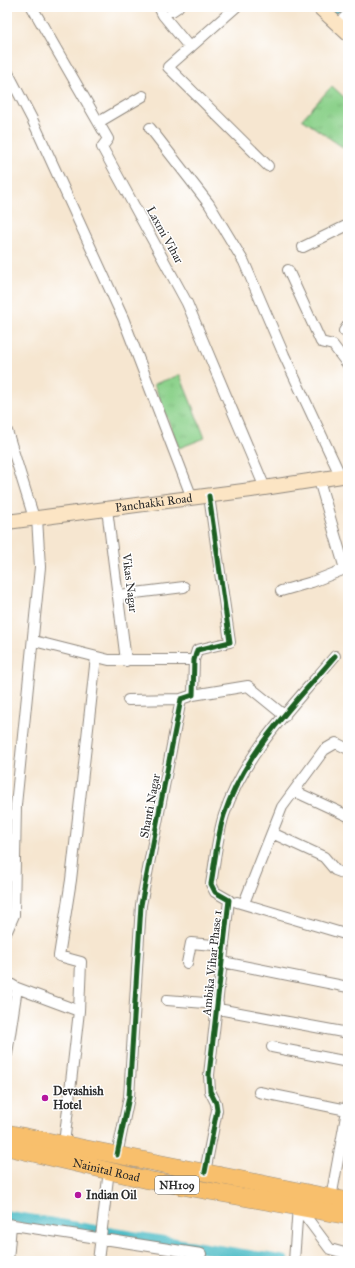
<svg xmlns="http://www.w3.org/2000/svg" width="355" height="1268" font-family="'IM FELL Great Primer',serif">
  <defs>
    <pattern id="grass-tufts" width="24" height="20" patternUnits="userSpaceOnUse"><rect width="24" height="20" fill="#8dd28c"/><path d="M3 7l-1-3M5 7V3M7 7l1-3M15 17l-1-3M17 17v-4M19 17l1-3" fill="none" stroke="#7ab479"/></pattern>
  </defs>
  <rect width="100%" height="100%" fill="#fff"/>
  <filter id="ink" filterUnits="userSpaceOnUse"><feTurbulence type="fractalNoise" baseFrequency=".025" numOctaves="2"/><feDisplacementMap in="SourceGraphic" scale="8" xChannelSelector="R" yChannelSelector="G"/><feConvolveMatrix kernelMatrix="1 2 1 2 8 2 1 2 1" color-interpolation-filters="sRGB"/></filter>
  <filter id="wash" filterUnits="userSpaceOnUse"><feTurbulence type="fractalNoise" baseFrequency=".012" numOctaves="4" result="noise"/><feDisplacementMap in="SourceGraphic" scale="16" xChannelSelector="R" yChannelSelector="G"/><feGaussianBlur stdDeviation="0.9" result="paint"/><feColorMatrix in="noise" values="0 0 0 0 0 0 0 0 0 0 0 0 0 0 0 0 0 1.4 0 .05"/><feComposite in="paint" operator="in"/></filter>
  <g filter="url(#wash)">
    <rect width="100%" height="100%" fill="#f6e6d0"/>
    <path fill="url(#grass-tufts)" stroke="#5c7e5c" d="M332 86 348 101V151L302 119Z
      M180 375 205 438 179 448 154 384Z"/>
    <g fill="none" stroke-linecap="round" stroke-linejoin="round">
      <path stroke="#4ebcc6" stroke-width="11" d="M331 7 348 23
        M7 1216 284 1261"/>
    </g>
  </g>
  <g filter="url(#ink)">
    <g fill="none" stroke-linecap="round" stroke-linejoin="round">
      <g stroke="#90887e" stroke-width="12">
        <path id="minor" d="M32 7 108 139 102 147 187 303 265 488
          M159 7 163 15 190 48
          M236 7 168 67 268 166
          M172 11 178 7
          M338 24 348 14
          M7 71 32 119 123 318 192 498
          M99 122 143 96
          M150 128 209 204 244 262 284 355 341 477
          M303 247 348 225
          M288 270 321 342 333 345 348 365
          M344 331 348 325
          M7 431 34 518
          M107 509 126 661
          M281 591 312 582 345 569 319 480
          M119 595 184 587
          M34 641 109 660H194
          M193 695 248 686 285 716
          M128 700 181 699
          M294 791 348 816
          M272 833 324 857 335 870 348 875
          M237 902 348 935
          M244 903 282 807 324 750 336 743 348 749
          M7 931 14 915 16 805 40 567 37 518
          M223 962 348 987
          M187 963 191 943 224 946
          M7 982 17 988 7 1054
          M17 988 79 1011 81 962 59 956 71 880 96 657
          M167 1000 218 1004
          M218 1009 348 1033
          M272 1047 348 1062
          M259 1092 347 1110
          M64 1144 79 1011
          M117 1155 129 1097 141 905 181 699 193 695 194 660 197 650 230 642 209 496
          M205 1172 217 1110 216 1103 210 1091 209 1075 229 900 215 892 211 884C215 862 217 837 224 815 245 752 293 706 335 656
          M331 1198 348 1105
          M298 1206 330 1249 348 1254
          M7 1224 201 1254
          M8 1261 11 1225
          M98 1261 109 1170
          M294 1261 298 1206"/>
      </g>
      <g stroke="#90887e" stroke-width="16">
        <g id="secondary">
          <path d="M319 7 348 34"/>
          <path id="s1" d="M7 522 251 490 348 475"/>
        </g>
      </g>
      <g stroke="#90887e" stroke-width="18">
        <g id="trunk">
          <path d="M7 1133 348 1201"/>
          <path id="s2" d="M7 1147 148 1180 348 1216"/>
        </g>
      </g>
      <use href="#minor" stroke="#fff" stroke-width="10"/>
      <use href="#secondary" stroke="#fce5c4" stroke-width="14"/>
      <use href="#trunk" stroke="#f8bf6c" stroke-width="17"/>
      <g stroke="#fff" stroke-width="8">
        <path id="cycleway" d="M117 1155 129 1097 141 905 181 699 193 695 194 660 197 650 230 642 209 496
          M205 1172 217 1110 216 1103 210 1091 209 1075 229 900 215 892 211 884C215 862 217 837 224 815 245 752 293 706 335 656"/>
      </g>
      <use href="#cycleway" stroke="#1b5e20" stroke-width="5"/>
    </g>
  </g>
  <g fill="#b5179e" stroke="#fff" stroke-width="1.5">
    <circle cx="45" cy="1098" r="4"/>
    <circle cx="78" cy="1195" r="4"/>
  </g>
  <g text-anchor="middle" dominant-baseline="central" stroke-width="3" stroke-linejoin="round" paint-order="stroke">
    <rect fill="#fff" stroke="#6b6b6b" stroke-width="1" x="155" y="1176" width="44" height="18" rx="3"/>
    <g font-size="11" font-weight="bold" fill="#2b2b2b">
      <text x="177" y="1185">NH109</text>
    </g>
    <g font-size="12" fill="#2b2b2b" stroke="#fff">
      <text transform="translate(165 235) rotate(61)">Laxmi Vihar</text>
      <text stroke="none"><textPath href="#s1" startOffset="148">Panchakki Road</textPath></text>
      <text transform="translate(130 583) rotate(83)">Vikas Nagar</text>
      <text transform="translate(150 806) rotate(-79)">Shanti Nagar</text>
      <text transform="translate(212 963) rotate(-84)">Ambika Vihar Phase 1</text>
      <text stroke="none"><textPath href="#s2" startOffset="102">Nainital Road</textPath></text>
    </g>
    <g font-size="12" font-weight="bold" fill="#2b2b2b" stroke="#fff" text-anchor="start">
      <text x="53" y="1091">Devashish<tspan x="53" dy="14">Hotel</tspan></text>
      <text x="86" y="1195">Indian Oil</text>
    </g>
  </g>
  <rect width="355" height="1268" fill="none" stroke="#fff" stroke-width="24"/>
</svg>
